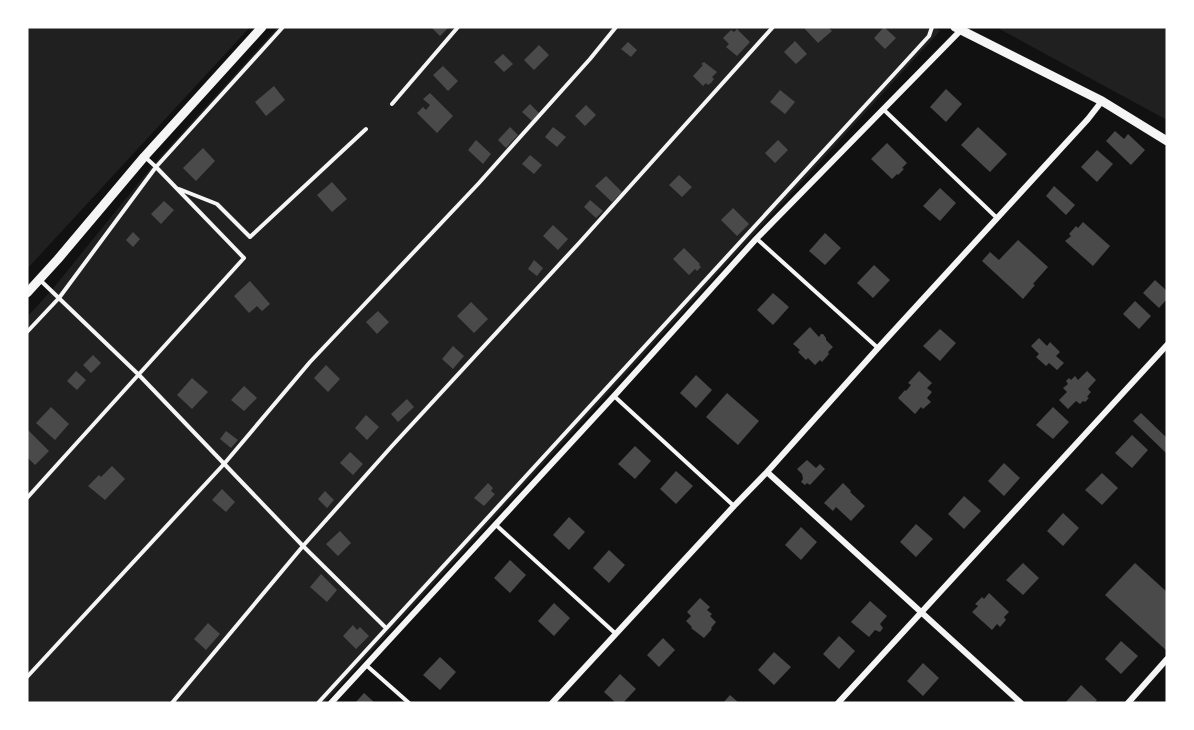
<svg xmlns="http://www.w3.org/2000/svg" width="1194" height="730" font-family="'Golos Text',sans-serif">
  <rect width="100%" height="100%" fill="#111"/>
  <path fill="#202020" d="M27 27H250L27 269Z
    M278 27H935L940 31 324 703H27V317L51 291 154 164Z
    M996 27H1167V120Z"/>
  <path fill="#4a4a4a" d="M431 27H449L440 36Z
    M805 27H828L832 31 818 43 804 28Z
    M884 27 896 38 885 49 874 38Z
    M737 29 750 42 737 56 726 47 729 44 723 38 731 30 734 32Z
    M795 41 807 54 796 64 784 52Z
    M628 42 637 50 631 57 621 49Z
    M539 45 549 55 534 70 524 60Z
    M503 54 513 64 504 72 494 62Z
    M704 62 717 72 712 77 714 79 711 83 708 85 706 83 703 86 693 76 703 65 701 64Z
    M443 66 458 81 448 91 433 75Z
    M274 86 285 100 266 116 255 102Z
    M946 89 962 104 946 122 930 107Z
    M780 90 795 102 785 114 770 102Z
    M430 93 453 116 437 133 417 113 423 107 426 110 430 105 423 99Z
    M530 104 539 113 532 121 522 112Z
    M586 105 596 115 585 126 575 116Z
    M510 127 518 135 506 148 498 140Z
    M553 127 566 137 557 147 545 137Z
    M978 127 1007 154 990 172 961 145Z
    M1115 131 1124 139 1128 134 1145 150 1131 165 1106 141Z
    M476 140 491 154 483 164 468 150Z
    M778 140 788 150 775 163 765 153Z
    M887 143 907 163 902 168 904 169 898 175 897 174 892 179 871 159Z
    M203 148 215 161 196 181 183 168Z
    M1097 150 1113 164 1097 182 1081 167Z
    M530 155 542 165 534 174 522 164Z
    M679 175 692 187 682 197 669 185Z
    M606 176 622 192 612 202 595 186Z
    M332 182 347 199 332 212 317 195Z
    M1054 186 1075 205 1066 215 1046 196Z
    M940 188 956 203 940 221 923 206Z
    M590 200 603 211 596 218 584 207Z
    M164 201 174 210 161 224 151 214Z
    M733 208 749 224 737 236 721 220Z
    M1083 222 1110 246 1093 266 1065 241 1071 236 1069 234 1076 226 1078 228Z
    M553 225 568 239 558 250 543 236Z
    M133 232 140 239 133 247 126 240Z
    M825 233 841 248 825 265 809 251Z
    M1018 240 1048 267 1033 284 1035 285 1023 299 982 261 990 252 999 260Z
    M684 248 700 264 699 265 701 267 697 271 695 269 689 275 673 259Z
    M534 260 543 268 537 276 528 269Z
    M874 265 890 280 873 298 857 283Z
    M1155 280 1167 291V299L1159 308 1143 293Z
    M250 281 270 304 262 311 257 306 249 313 234 296Z
    M773 293 789 307 773 325 757 310Z
    M1135 301 1151 316 1139 329 1123 314Z
    M471 302 488 319 474 333 457 316Z
    M378 311 389 322 377 334 366 322Z
    M810 327 819 337 821 334H823L826 338V340L833 347 828 352 829 354 822 362 820 360 815 365 808 358 806 360 798 352 800 350 793 344Z
    M940 329 956 343 940 361 923 346Z
    M1039 338 1047 346 1050 342 1060 352 1056 356 1064 363 1057 370 1049 363 1046 366 1036 357 1039 354 1031 346Z
    M453 346 464 356 453 369 442 359Z
    M93 355 101 363 91 373 83 365Z
    M326 365 340 379 328 392 314 378Z
    M76 371 86 380 77 390 67 381Z
    M919 371 932 383 927 388 932 392 927 398 931 402 923 409 921 407 915 414 898 398 905 390 906 391 911 385 908 383Z
    M1087 371 1096 380 1088 389 1091 392 1087 397 1089 398 1085 402 1083 401 1080 404 1076 401 1068 409 1059 400 1067 392 1063 388 1068 384 1066 381 1069 378 1071 380 1075 376 1078 380Z
    M696 375 712 390 696 408 680 393Z
    M192 378 208 392 192 409 177 395Z
    M244 386 257 398 244 411 231 400Z
    M727 393 759 421 738 445 706 417Z
    M407 399 414 407 398 422 391 414Z
    M51 407 69 424 55 440 36 423Z
    M1053 407 1069 422 1053 439 1036 425Z
    M1141 413 1167 438V454L1133 421Z
    M366 415 379 427 367 440 355 428Z
    M28 430 49 451 35 465 27 457V431Z
    M226 431 238 440 231 448 220 439Z
    M1132 435 1148 450 1132 468 1115 453Z
    M635 446 651 461 635 479 618 464Z
    M350 452 363 464 353 475 340 463Z
    M807 460 816 468 820 464 825 469 810 485 807 483 805 485 801 482 803 479 802 474 797 469Z
    M1004 463 1020 478 1004 496 988 481Z
    M112 466 125 479 105 500 88 486 99 475 101 477Z
    M676 471 693 486 676 504 660 489Z
    M1102 473 1118 488 1102 505 1085 490Z
    M488 483 493 488 491 491 495 494 484 506 474 498Z
    M843 483 851 491 850 492 865 506 851 521 836 507 833 511 824 503Z
    M222 489 235 502 226 512 212 500Z
    M325 491 334 500 327 508 318 499Z
    M964 496 981 511 964 529 948 514Z
    M1063 513 1079 528 1063 546 1047 531Z
    M569 517 585 532 569 550 553 535Z
    M916 524 933 539 916 557 900 542Z
    M801 527 817 542 801 560 785 545Z
    M340 531 351 543 338 556 326 544Z
    M609 550 625 565 609 583 593 568Z
    M510 560 526 575 510 593 494 578Z
    M1023 563 1039 578 1023 595 1006 580Z
    M1135 563 1167 592V651L1105 595Z
    M321 574 337 590 327 602 310 587Z
    M989 593 1009 612 1004 617 1006 620 1000 627 997 624 992 630 972 612 978 606 975 604 982 597 984 599Z
    M700 598 710 607 707 610 712 614 710 616 716 622 711 628 712 629 704 638 691 628 692 627 686 621 691 616 687 612Z
    M870 601 887 616 880 624 883 628 880 632 875 630 869 637 851 622Z
    M554 603 570 618 554 636 538 621Z
    M208 623 220 634 206 650 194 639Z
    M353 625 357 630 360 627 369 636 356 649 343 636Z
    M839 636 855 651 839 669 823 654Z
    M663 638 675 650 659 667 647 655Z
    M1121 641 1138 656 1121 674 1105 659Z
    M774 652 791 667 774 685 758 670Z
    M440 657 456 672 440 690 423 675Z
    M923 663 939 678 923 696 907 681Z
    M620 674 636 689 623 703H616L604 692Z
    M1081 685 1097 700 1094 703H1065Z
    M364 693 375 703H355Z
    M730 695 739 703H723Z"/>
  <g fill="none" stroke-linecap="round" stroke-linejoin="round">
    <path stroke="#f5f5f5" stroke-width="4" d="M392 104 458 27
      M883 109 997 218
      M179 189 217 204 250 237 366 129
      M757 239 878 348
      M40 280 139 375 303 546 386 628
      M27 332 59 298 156 167 283 27
      M614 396 734 506
      M27 498 244 258 156 167 145 157
      M496 525 616 634
      M366 665 409 703
      M27 677 224 464 310 362 479 183 590 59 616 27
      M172 703 303 546 392 446 580 242 773 27
      M318 703 929 36 932 27"/>
    <path stroke="#f5f5f5" stroke-width="6" d="M767 472 1021 703
      M331 703 614 396 756 239 961 30
      M552 703 734 506 767 472 878 348 1088 119 1102 101
      M838 703 1167 345
      M1128 703 1167 659"/>
    <path stroke="#f5f5f5" stroke-width="9" d="M955 27 1102 101 1167 141
      M27 293 58 259 144 157 262 27"/>
  </g>
  <rect width="1194" height="730" fill="none" stroke="#ffffff" stroke-width="57"/>
</svg>
